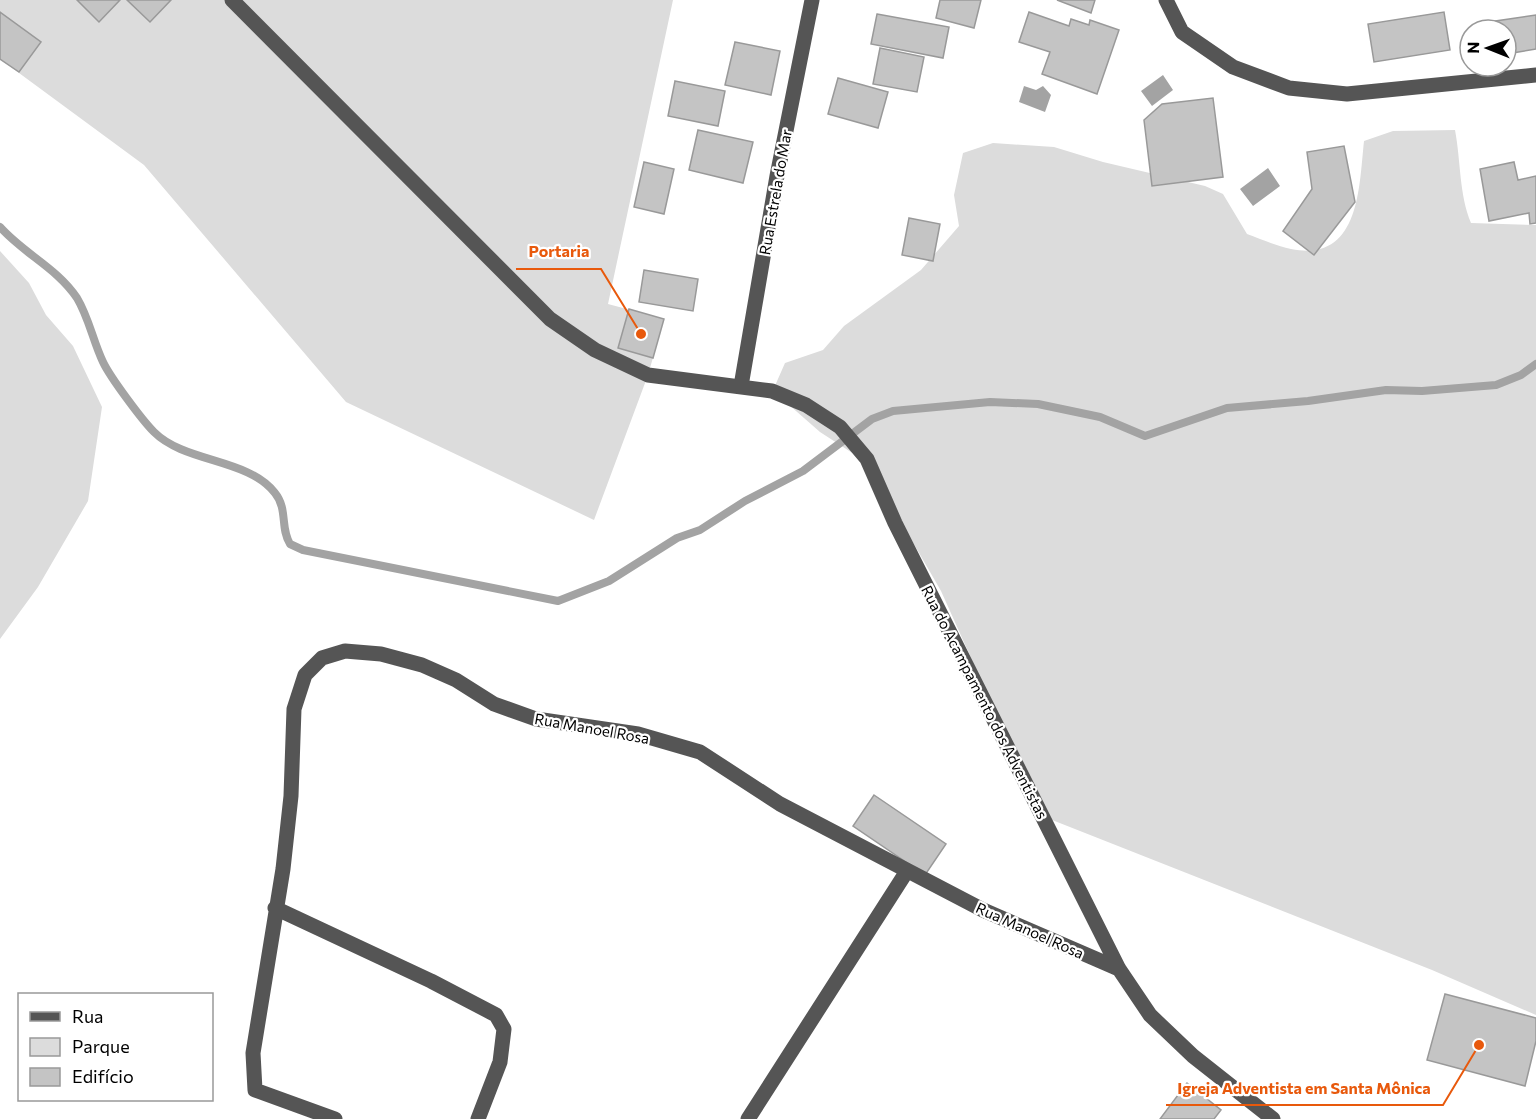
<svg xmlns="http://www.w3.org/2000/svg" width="1536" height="1119" font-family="Commissioner,sans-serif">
  <rect width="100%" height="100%" fill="#fff"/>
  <path fill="#dcdcdc" d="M0 0H673L608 304 664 319 648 375 594 520 346 402 144 165 0 59Z
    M1455 130C1461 162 1459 194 1471 223L1536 225V1015L1432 970 1042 816 941 591 892 506 877 469 820 432 788 404 774 388 785 363 823 350 844 326 921 270 959 226 954 195 963 153 993 143 1054 147 1103 162 1205 186 1223 194 1247 234C1261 239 1276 246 1291 249 1360 263 1359 187 1364 141L1393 131Z
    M0 251 29 283 46 315 73 346 102 407 88 501 38 587 0 639Z"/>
  <path fill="#a3a3a3" d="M1163 75 1173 90 1152 106 1141 91Z
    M1024 86 1036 90 1043 86 1051 95 1045 112 1019 102Z
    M1268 168 1280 186 1253 206 1240 189Z"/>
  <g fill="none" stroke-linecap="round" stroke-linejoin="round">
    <path stroke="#a3a3a3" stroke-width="8" d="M0 227C24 254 57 268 77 298 89 318 93 341 103 362 110 377 142 420 154 432 185 463 248 458 275 493 288 509 280 528 290 544L303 550 558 601 609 581 677 538 700 530 745 501 803 471 872 419 893 411 990 402 1038 404 1100 417 1145 436 1227 408 1308 401 1386 390 1422 391 1496 385 1521 375 1536 364"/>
  </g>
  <path fill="#c4c4c4" stroke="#999" stroke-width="1.5" d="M77 0H120L99 22Z
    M127 0H171L150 22Z
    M940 0H981L974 28 936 18Z
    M1057 0H1095L1091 13Z
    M0 12 41 42 19 72 0 59Z
    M1029 12 1069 26 1071 19 1089 25 1090 20 1119 30 1097 94 1042 74 1050 52 1019 42Z
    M1444 12 1450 50 1374 62 1368 24Z
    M877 14 949 27 943 58 871 44Z
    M1536 15V49L1506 54V30H1490L1489 22Z
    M735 42 780 51 771 95 725 85Z
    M880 48 924 57 917 92 873 84Z
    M838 78 888 92 878 128 828 114Z
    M675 81 725 91 718 126 668 116Z
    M1213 98 1223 177 1152 186 1144 120 1162 104Z
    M698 130 753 142 743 183 689 170Z
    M1344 146 1355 202 1314 255 1283 231 1312 189 1307 152Z
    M644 162 674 169 664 214 634 207Z
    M1514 162 1518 180 1536 176V223L1530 224 1529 213 1489 221 1480 169Z
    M909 218 940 224 933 261 902 255Z
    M644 270 698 279 693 311 639 302Z
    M629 309 664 319 653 358 618 348Z
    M874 795 946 844 925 875 853 826Z
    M1445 994 1536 1018V1041L1525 1086 1427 1060Z
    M1187 1083 1221 1110 1214 1119H1160Z"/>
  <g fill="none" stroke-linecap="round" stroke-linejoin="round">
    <path stroke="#555" stroke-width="15" d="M232 0 550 319 595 350 648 375 772 391 806 405 840 427 867 459 895 523 1119 969 1150 1015 1193 1056 1273 1119
      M1166 0 1182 32 1233 67 1289 88 1347 94 1536 75
      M741 386 777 176 812 0
      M275 908 431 981 496 1015 504 1029 500 1062 478 1119
      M335 1119 255 1090 253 1053 283 869 291 796 294 709 305 675 322 658 345 651 381 654 422 665 456 680 494 704 536 719 638 734 700 752 780 804 983 910 1119 969
      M748 1119 907 871"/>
  </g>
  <g text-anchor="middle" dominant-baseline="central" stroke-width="4.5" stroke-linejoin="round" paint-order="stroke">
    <g font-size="15" fill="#000" stroke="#fff">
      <text transform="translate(775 192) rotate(-80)">Rua Estrela do Mar</text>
      <text transform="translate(985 702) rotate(63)">Rua do Acampamento dos Adventistas</text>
      <text transform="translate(592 728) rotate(10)">Rua Manoel Rosa</text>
      <text transform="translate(1030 930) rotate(24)">Rua Manoel Rosa</text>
    </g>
  </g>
  <path fill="none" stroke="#e8590c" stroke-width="2" d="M641 334L601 269H516M1479 1045L1443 1105H1166"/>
  <g fill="#e8590c" stroke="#fff" stroke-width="2">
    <circle cx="641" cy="334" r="6"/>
    <circle cx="1479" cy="1045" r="6"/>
  </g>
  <g font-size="16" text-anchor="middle" font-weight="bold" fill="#e8590c" stroke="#fff" stroke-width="4.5" stroke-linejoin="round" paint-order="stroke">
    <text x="559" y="257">Portaria</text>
    <text x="1304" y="1094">Igreja Adventista em Santa Mônica</text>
  </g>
  <rect x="18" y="993" width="195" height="108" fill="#ffffff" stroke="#999999" stroke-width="1.5"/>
  <rect x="30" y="1012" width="30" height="9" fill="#555555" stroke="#999999" stroke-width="1.5"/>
  <text x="72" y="1023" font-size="18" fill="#000000">Rua</text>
  <rect x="30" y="1038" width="30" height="18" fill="#dcdcdc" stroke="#999999" stroke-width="1.5"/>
  <text x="72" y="1053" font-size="18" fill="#000000">Parque</text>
  <rect x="30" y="1068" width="30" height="18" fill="#c4c4c4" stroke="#999999" stroke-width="1.5"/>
  <text x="72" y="1083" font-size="18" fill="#000000">Edifício</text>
  <g transform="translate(1488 48) rotate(271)"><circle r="28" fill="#ffffff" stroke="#999999" stroke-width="1.5"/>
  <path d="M0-4.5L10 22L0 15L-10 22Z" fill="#000000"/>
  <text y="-9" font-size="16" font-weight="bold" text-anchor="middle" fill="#000000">N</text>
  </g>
</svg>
